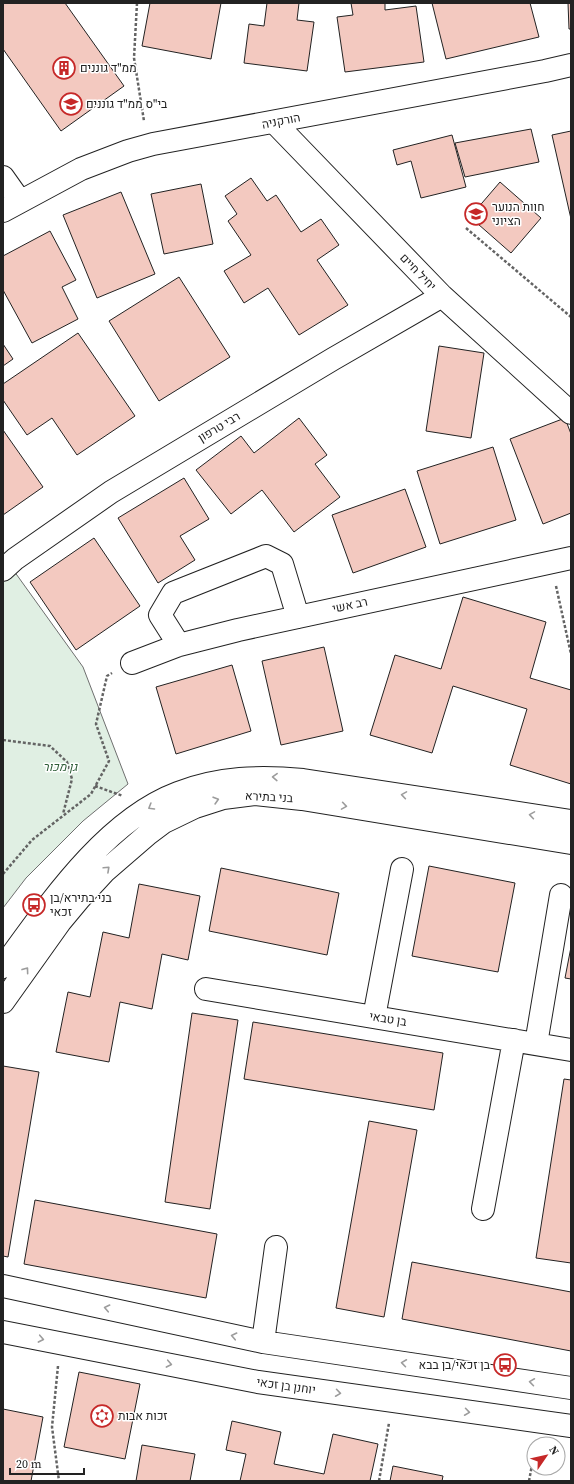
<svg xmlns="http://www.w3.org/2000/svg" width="574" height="1484" font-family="'Source Serif 4',Heebo,serif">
  <rect width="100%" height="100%" fill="#fff"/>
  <path fill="#e0efe3" stroke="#6f6f6f" d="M14 571 83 667 128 784 83 821 26 878 3 908V580Z"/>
  <path fill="#f3c9c0" stroke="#222" d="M3 3H65L124 86 61 131 3 49Z
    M150 3H221L211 59 142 46Z
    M267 3H299L297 20 314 22 307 71 244 63 249 24 264 26Z
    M351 3H385V10L416 6 424 62 345 72 337 17 353 15Z
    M432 3H530L539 37 446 59Z
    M568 3H571V29H569Z
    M531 129 539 162 465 177 455 143Z
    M571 131V219L552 135Z
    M452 135 466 187 421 198 411 161 397 165 393 150Z
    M251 178 267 201 276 195 301 232 321 219 339 245 317 260 348 305 299 335 268 288 244 303 224 271 251 255 228 221 237 214 225 196Z
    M500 182 541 218 511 253 470 217Z
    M201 184 213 244 164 254 151 194Z
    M121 192 155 274 97 298 63 215Z
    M50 231 76 280 62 287 78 319 32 343 3 290V256Z
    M179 277 230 357 159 401 109 321Z
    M78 333 135 416 77 455 52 418 27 435 3 400V384Z
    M3 344 13 359 3 366Z
    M439 346 484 353 471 438 426 431Z
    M299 418 327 455 315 464 340 497 294 532 262 490 231 514 196 470 241 436 254 453Z
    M565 418 571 434V513L543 524 510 439Z
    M3 430 43 487 3 515Z
    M493 447 516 520 440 544 417 471Z
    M184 478 209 519 180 536 195 560 158 583 118 518Z
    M405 489 426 547 353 573 332 515Z
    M94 538 140 606 76 650 30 582Z
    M463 597 546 622 530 678 571 690V784L510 765 527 709 453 686 432 753 370 735 395 655 441 669Z
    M324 647 343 731 281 745 262 661Z
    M232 665 251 731 176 754 156 687Z
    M429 866 515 883 498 972 412 956Z
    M221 868 339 893 327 955 209 931Z
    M139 884 200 896 188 960 162 954 152 1009 120 1002 109 1062 56 1052 68 992 90 997 103 932 129 938Z
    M571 947V979L565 978Z
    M192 1013 238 1020 210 1209 165 1202Z
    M253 1022 443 1053 434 1110 244 1079Z
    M3 1066 39 1072 8 1257 3 1256Z
    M564 1079 571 1080V1263L536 1258Z
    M369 1121 417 1130 384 1317 336 1308Z
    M35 1200 217 1234 206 1298 24 1264Z
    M412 1262 571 1292V1351L402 1319Z
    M79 1372 140 1384 125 1459 64 1447Z
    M3 1409 43 1417 31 1481H3Z
    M232 1421 281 1432 274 1464 324 1474 333 1434 378 1444 370 1481H240L246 1454 226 1450Z
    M142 1445 195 1454 190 1481H136Z
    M393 1466 443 1476 442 1481H390Z"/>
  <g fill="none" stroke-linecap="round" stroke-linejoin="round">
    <g stroke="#222" stroke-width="24">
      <path id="minor" d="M274 122 442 296 571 413
        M3 177 20 201
        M3 211 81 169 128 151 153 144 545 71 571 65
        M3 570 15 559 111 492 333 359 442 296
        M179 645 160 615 173 593 266 556 282 564 298 617
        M132 663 179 645 238 630 571 558
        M3 967C48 906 104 821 178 793 219 777 260 776 303 780L571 821
        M206 989 571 1050
        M3 1002 60 922 80 898 104 872 148 834 164 822 195 807 223 798 255 794 302 799 571 843
        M374 1017 402 869
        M536 1044 561 895
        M483 1209 514 1040
        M3 1286 263 1342 571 1388
        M3 1332 258 1382 571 1426
        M263 1342 276 1247"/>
    </g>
    <path stroke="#646464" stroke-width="2.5" stroke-dasharray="3 2" stroke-linecap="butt" d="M137 3 134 58 144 121
      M466 228 571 317
      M556 586 571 654
      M3 740 50 746 67 762 72 779 63 814
      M95 786 123 796
      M3 874 32 840 91 794 109 761 96 724 107 676 112 673
      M58 1366 52 1427 59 1481
      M379 1481 389 1423
      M529 1481 534 1454"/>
    <use href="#minor" stroke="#fff" stroke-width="22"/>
  </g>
  <defs><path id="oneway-chevron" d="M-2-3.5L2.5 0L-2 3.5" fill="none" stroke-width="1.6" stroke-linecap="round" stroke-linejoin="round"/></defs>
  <g stroke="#9c9c9c">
    <use href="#oneway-chevron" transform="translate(275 777) rotate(-178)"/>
    <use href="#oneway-chevron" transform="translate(404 795) rotate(-171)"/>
    <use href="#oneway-chevron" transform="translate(216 800) rotate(-16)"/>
    <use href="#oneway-chevron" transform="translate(344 806) rotate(9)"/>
    <use href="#oneway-chevron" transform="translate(151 807) rotate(149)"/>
    <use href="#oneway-chevron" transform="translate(532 815) rotate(-171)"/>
    <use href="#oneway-chevron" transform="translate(107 869) rotate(-43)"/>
    <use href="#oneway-chevron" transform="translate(26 970) rotate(-54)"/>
    <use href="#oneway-chevron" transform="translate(107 1308) rotate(-168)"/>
    <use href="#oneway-chevron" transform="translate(234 1336) rotate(-168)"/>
    <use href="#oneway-chevron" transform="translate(41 1339) rotate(11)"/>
    <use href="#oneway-chevron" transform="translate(404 1363) rotate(-172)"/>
    <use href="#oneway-chevron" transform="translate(169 1364) rotate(11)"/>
    <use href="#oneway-chevron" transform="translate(532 1382) rotate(-172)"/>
    <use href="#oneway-chevron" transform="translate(338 1393) rotate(8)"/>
    <use href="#oneway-chevron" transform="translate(467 1412) rotate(8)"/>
  </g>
  <defs>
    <g id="building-ring" transform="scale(1.15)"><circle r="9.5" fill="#fff" stroke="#c62828" stroke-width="1.5"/><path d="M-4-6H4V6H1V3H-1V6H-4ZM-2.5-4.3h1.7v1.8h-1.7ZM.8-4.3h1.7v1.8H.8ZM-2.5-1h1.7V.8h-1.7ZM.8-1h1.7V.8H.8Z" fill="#c62828"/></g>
    <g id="school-ring" transform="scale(1.15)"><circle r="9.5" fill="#fff" stroke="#c62828" stroke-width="1.5"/><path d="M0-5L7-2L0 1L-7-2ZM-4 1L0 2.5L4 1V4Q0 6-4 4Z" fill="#c62828"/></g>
    <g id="bus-ring" transform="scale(1.15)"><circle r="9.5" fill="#fff" stroke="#c62828" stroke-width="1.5"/><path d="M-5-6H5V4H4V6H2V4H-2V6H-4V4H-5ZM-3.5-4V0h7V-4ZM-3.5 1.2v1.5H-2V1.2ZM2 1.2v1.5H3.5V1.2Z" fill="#c62828"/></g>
    <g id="synagogue-ring" transform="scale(1.15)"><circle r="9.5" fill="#fff" stroke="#c62828" stroke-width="1.5"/><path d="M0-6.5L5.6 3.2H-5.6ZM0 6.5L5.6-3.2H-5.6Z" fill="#c62828"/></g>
  </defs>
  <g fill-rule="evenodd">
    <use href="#building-ring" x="64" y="68"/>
    <use href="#school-ring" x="71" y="104"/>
    <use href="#school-ring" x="476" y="214"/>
    <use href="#bus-ring" x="34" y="905"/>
    <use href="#bus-ring" x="505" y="1365"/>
    <use href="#synagogue-ring" x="102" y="1416"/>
  </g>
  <g text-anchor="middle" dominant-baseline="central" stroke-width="3" stroke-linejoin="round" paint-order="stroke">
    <g font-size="12" fill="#222" stroke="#fff" text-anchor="start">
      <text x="80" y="68">ממ"ד גוננים</text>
      <text x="86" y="104">בי"ס ממ"ד גוננים</text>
      <text x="492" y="207">חוות הנוער<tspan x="492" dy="14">הציוני</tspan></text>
      <text x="50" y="898">בני בתירא/בן<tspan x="50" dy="14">זכאי</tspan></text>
      <text x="490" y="1365" text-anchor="end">בן זכאי/בן בבא</text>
      <text x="118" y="1416">זכות אבות</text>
    </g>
    <g font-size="12" fill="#222" stroke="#fff">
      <text transform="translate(281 121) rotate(-11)">הורקניה</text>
      <text transform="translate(418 272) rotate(46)">יחיל חיים</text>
      <text transform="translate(219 427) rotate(-31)">רבי טרפון</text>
      <text transform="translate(350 605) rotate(-12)">רב אשי</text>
      <text transform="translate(269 797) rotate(3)">בני בתירא</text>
      <text transform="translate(388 1019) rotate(9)">בן טבאי</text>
      <text transform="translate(286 1386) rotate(8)">יוחנן בן זכאי</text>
    </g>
    <g font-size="12" font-style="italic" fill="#2f5e38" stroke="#fff">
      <text x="60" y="767">גן מכור</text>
    </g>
  </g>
  <rect width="574" height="1484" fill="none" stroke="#222222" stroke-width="8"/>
  <g transform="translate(546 1456) rotate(56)"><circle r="19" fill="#ffffff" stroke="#a7a7a7"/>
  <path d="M0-3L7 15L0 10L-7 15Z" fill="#c62828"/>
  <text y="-6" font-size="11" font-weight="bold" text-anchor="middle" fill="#222222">N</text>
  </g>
  <path d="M10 1468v6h74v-6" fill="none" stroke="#222222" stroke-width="2"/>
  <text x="16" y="1468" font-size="12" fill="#222222" stroke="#ffffff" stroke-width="3" paint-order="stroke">20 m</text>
</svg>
